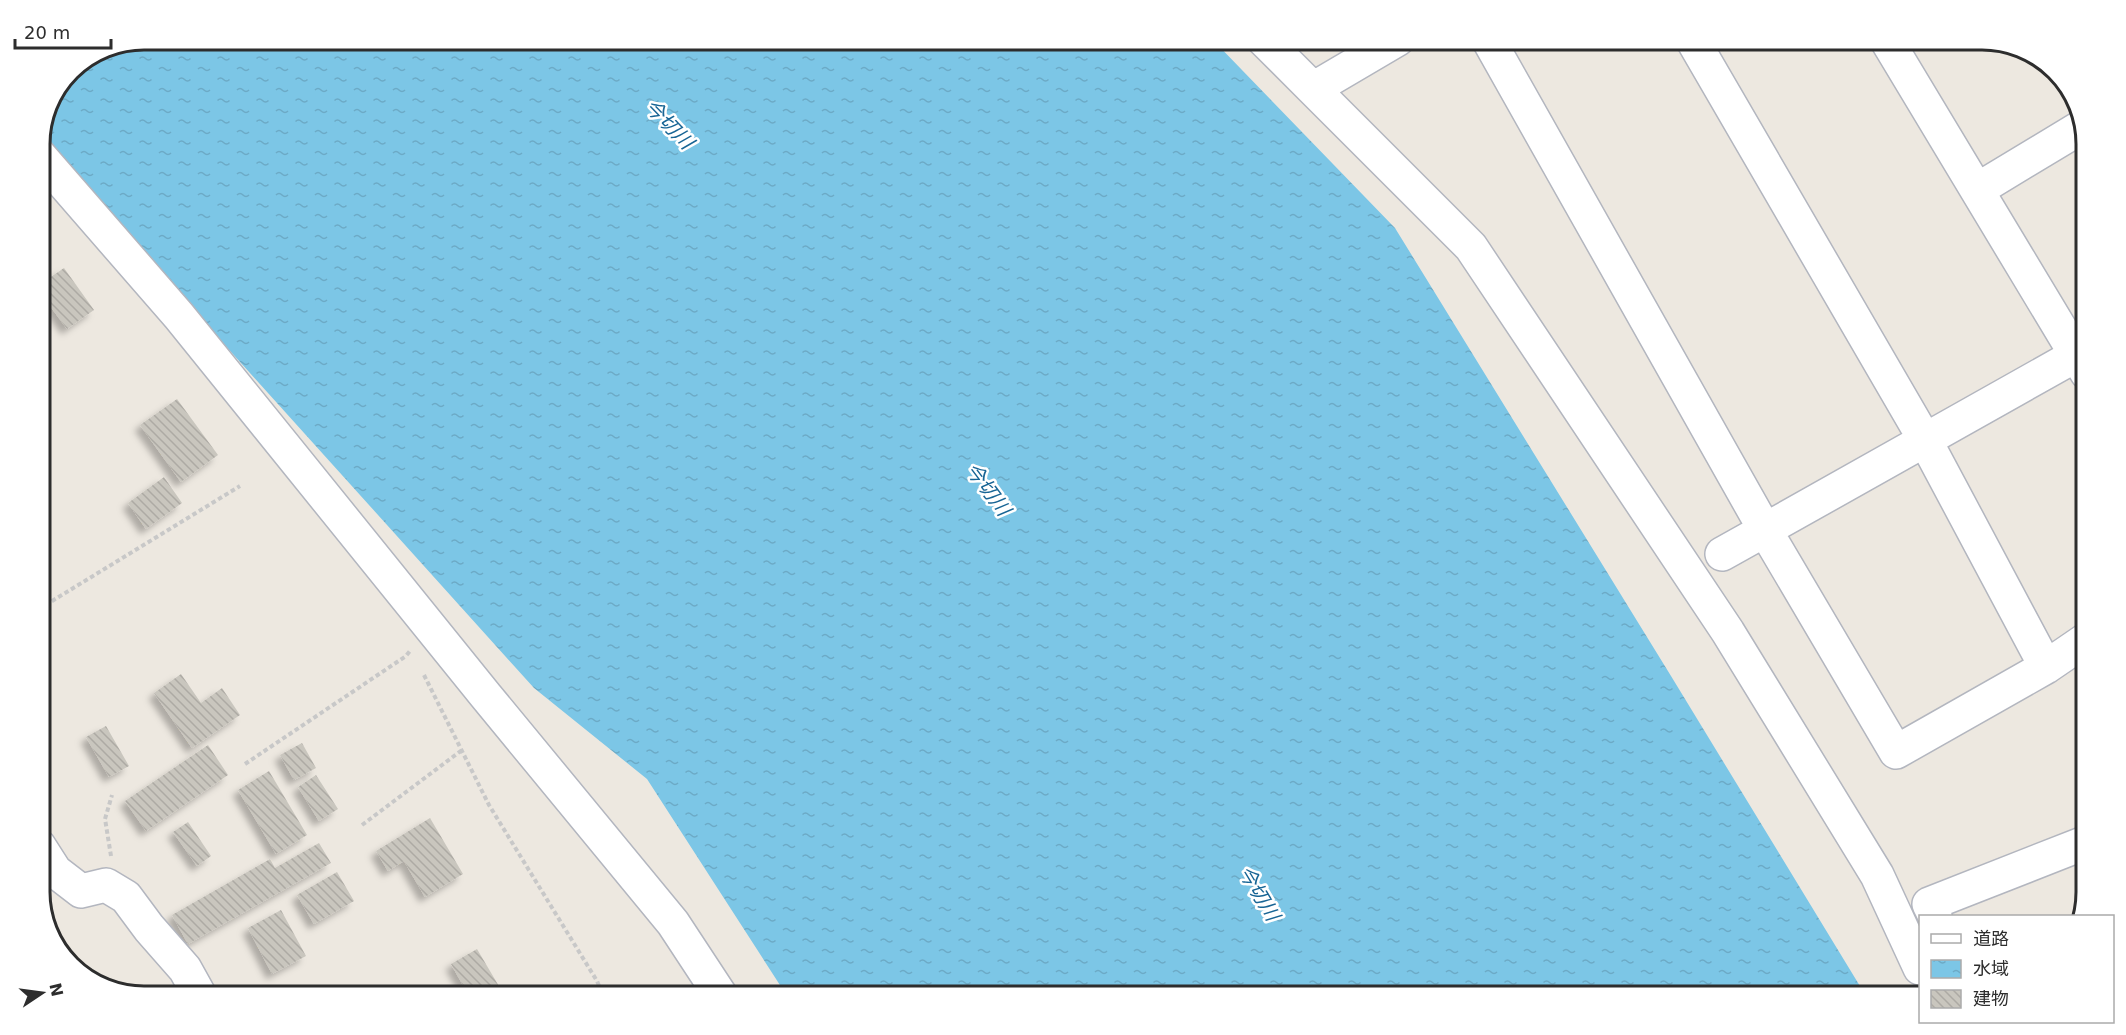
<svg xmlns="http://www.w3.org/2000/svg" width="2126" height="1035" font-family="'DejaVu Sans','Noto Sans JP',sans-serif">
  <defs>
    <pattern id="water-ripples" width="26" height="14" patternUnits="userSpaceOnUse" patternTransform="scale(1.5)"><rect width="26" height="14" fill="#7cc6e6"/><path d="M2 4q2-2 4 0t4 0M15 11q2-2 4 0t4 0" fill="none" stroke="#6caac6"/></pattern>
    <pattern id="building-back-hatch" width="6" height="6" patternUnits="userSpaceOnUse" patternTransform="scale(1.5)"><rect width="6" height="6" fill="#c9c6be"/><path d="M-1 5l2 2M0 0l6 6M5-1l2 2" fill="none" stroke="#adaaa4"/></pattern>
    <filter id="shadow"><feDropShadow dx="-5.5" dy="5.5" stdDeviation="3" flood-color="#0004"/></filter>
  </defs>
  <rect width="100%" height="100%" fill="#ede8e0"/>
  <path fill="url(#water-ripples)" d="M143 39H1212L1395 228 1671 676 1866 996H787L647 779 534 688 39 139 70 69 104 47Z"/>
  <path fill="url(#building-back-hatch)" filter="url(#shadow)" d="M64 268 94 310 67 329 39 291V285Z
    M177 399 218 455 181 482 140 425Z
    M164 477 182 503 146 529 128 503Z
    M181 674 201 703 222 688 240 715 192 748 154 693Z
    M106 726 129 766 109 777 86 737Z
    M302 743 316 768 294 780 280 755Z
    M208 745 228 775 146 831 125 801Z
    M269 771 307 835 276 854 238 790Z
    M316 775 338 809 319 821 298 787Z
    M430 818 463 874 425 897 404 861 388 871 376 851Z
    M188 822 211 856 197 866 173 832Z
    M319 843 331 863 188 944 172 915 270 859 275 868Z
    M337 872 354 901 314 924 297 895Z
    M281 910 306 956 272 974 248 928Z
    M477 949 500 988 487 996H469L451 964Z"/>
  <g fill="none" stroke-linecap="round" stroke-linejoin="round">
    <g stroke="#b3b6bf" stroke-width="36">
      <path id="minor" d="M1263 39 1313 89 1398 39
        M1488 39 1765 530 2087 349
        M1692 39 1925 440 2046 667
        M1886 39 2087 373
        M1313 89 1471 247 1728 632 1877 875 1920 968
        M39 155 179 316 486 696 673 923 721 996
        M1977 190 2083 126
        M1722 554 1765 530 1896 752 2046 667 2087 639
        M39 846 55 871 81 891 106 885 126 897 149 928 185 969 200 996
        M1935 916 1929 904 2087 842"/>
    </g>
    <path stroke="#c8c8c8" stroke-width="4" stroke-dasharray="4.5 3" stroke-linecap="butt" d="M39 609 240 486
      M424 675 489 805 597 981 603 996
      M245 764 406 656 410 651
      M362 825 462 750
      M111 856 105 819 112 795"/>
    <use href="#minor" stroke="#fff" stroke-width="33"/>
  </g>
  <g text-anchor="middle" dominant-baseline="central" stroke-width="5" stroke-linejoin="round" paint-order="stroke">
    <g font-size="20" font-style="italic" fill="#186595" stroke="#fff">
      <text transform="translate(669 124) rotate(46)">今切川</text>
      <text transform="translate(988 489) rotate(53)">今切川</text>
      <text transform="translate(1259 893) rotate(59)">今切川</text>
    </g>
  </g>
  <path d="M0 0H2126V1035H0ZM144 50H1982A94 94 0 0 1 2076 144V892A94 94 0 0 1 1982 986H144A94 94 0 0 1 50 892V144A94 94 0 0 1 144 50Z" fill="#fff" fill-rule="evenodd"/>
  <path fill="none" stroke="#2d2d2d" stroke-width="3" d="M144 50H1982A94 94 0 0 1 2076 144V892A94 94 0 0 1 1982 986H144A94 94 0 0 1 50 892V144A94 94 0 0 1 144 50Z"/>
  <rect x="1919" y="915" width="195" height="108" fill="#ffffff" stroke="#ababab" stroke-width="1.5"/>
  <rect x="1931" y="934" width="30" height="9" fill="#ffffff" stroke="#ababab" stroke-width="1.5"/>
  <text x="1973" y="945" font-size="18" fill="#2d2d2d">道路</text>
  <rect x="1931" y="960" width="30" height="18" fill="url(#water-ripples)" stroke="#ababab" stroke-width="1.5"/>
  <text x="1973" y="975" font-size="18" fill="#2d2d2d">水域</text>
  <rect x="1931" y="990" width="30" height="18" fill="url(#building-back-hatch)" stroke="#ababab" stroke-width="1.5"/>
  <text x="1973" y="1005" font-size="18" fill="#2d2d2d">建物</text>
  <g transform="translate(42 993) rotate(77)" stroke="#ffffff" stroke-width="4.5" paint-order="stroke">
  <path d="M0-4.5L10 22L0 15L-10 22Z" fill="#2d2d2d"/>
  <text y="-9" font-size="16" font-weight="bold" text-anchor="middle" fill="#2d2d2d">N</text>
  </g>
  <path d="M15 39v9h96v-9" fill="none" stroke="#2d2d2d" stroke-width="3"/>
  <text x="24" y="39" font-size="18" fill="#2d2d2d" stroke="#ffffff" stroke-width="4.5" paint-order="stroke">20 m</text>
</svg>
